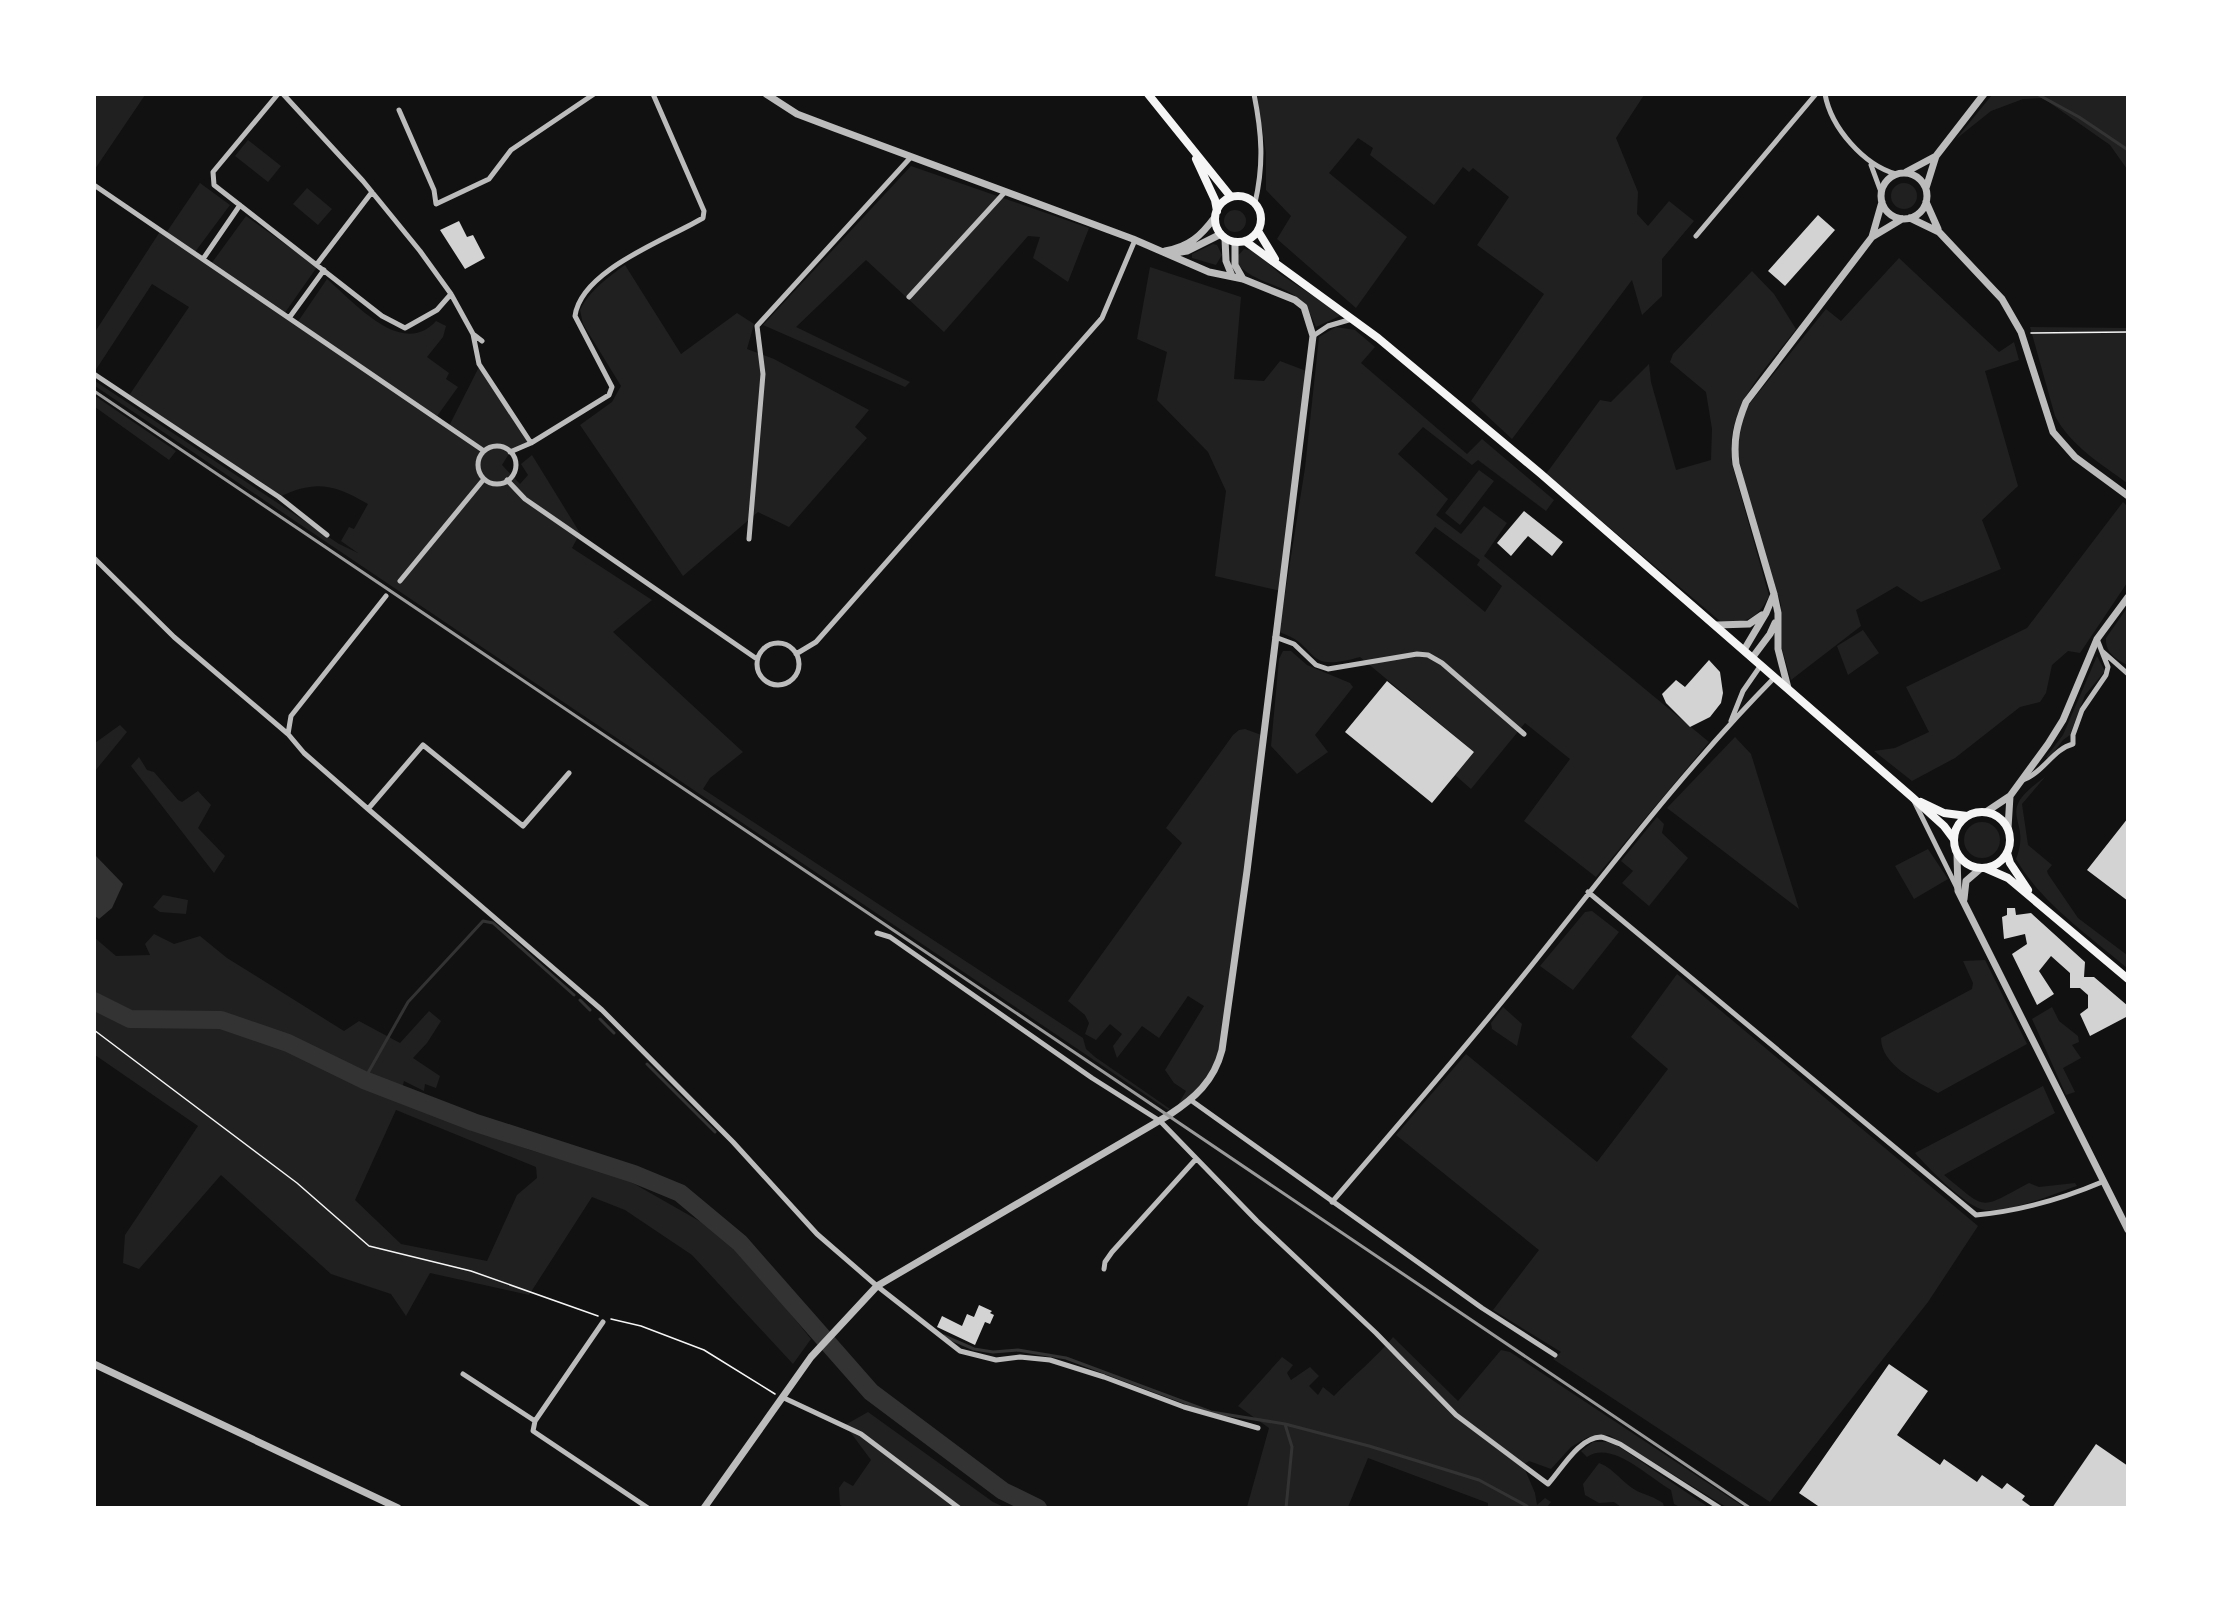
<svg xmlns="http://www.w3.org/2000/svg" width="2222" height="1602" font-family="'Source Serif 4',serif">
  <rect width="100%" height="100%" fill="#111"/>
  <path fill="#202020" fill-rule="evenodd" d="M95 94 145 95 95 169 94 95Z
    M1257 95H1644L1616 138 1638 192 1637 214 1648 226 1669 201 1694 221 1662 259V296L1642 315 1632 280 1512 439 1471 401 1544 294 1477 245 1509 197 1473 168 1469 172 1463 167 1434 205 1370 155 1373 148 1358 138 1329 173 1407 237 1356 308 1277 239 1291 216 1266 190V153Z
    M1992 95H2127V169L2110 145 2043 98 2023 99 1991 111 1956 139Z
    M248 140 281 166 268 182 235 156Z
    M911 166 1089 228 1068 282 1033 258 1040 237 1028 236 944 332 866 260 796 327 910 382 905 387 763 325Z
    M200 183 230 205 195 252 211 264 246 216 317 267 284 314 297 323 327 279C354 302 402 359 436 321L446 326 443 337 427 357 449 373 446 379 458 387 435 419 448 428 479 367 531 443 510 452 502 465 520 484 528 475 521 464 532 455 580 533 572 548 652 600 613 632 743 752 710 778 703 789 1083 1038 1086 1049 1095 1057 1170 1109 1168 1110 95 386V381L339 544 358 553 341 541 349 527 354 529 368 504C333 484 316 480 279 497L128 397 189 307 152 284 95 371V332L161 230 166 233Z
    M1891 196a13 13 0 1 1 26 0a13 13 0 1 1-26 0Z
    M307 188 332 209 318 225 293 204Z
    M1224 221a11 11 0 1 1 22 0a11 11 0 1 1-22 0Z
    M1213 244 1217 245 1222 255 1216 265 1192 258V254Z
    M1244 249 1255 251 1280 274 1342 315 1316 327C1299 280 1271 293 1240 267L1235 259Z
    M1899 258 1999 352 2014 342 2019 360 1985 371 2018 486 1982 520 2001 569 1921 602 1897 586 1856 610 1861 626 1791 680 1782 649 1781 604 1752 514 1738 455V433L1746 408 1826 309 1841 321Z
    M625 265 681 354 737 313 754 324 747 349 774 359 869 410 855 427 867 438 789 527 758 512 683 576 580 425 612 402 621 386 583 324 580 310C590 290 607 278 625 265Z
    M1150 267 1241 297 1234 379 1264 381 1280 361 1309 372 1281 591 1215 576 1226 491 1208 452 1157 400 1167 352 1137 339Z
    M1752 271 1774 294 1796 329C1764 371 1724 408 1732 464L1769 596C1758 619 1745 624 1720 621L1546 474 1600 400 1611 402 1649 364 1651 382 1676 470 1711 460 1712 429 1706 392 1670 362 1673 354Z
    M1336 327 1355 330 1375 347 1361 363 1467 454 1482 439 1554 500 1546 511 1478 460 1472 465 1423 427 1398 454 1448 499 1436 515 1461 534 1484 506 1507 523 1484 556 1709 742 1596 877 1524 821 1570 759 1525 723 1471 789 1455 775 1474 752 1360 657C1301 674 1322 646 1279 632L1305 468 1319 337ZM1435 527 1480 560 1477 565 1502 586 1485 612 1415 553Z
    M2030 327 2127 328V483C2100 463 2071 446 2055 416Z
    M94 396H95L176 451 169 460 95 407Z
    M1479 470 1494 481 1460 525 1445 513Z
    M2123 502 2127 506V583L2080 653 2068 651 2052 665 2046 693 2040 702 2020 707 1955 758 1912 781 1874 751 1895 748 1929 732 1906 687 2027 628Z
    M2127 608V665C2116 659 2105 653 2106 638Z
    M1863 630 1879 653 1848 675 1837 646Z
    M1283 651H1291L1307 665 1350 683 1353 687 1315 735 1328 752 1297 774 1271 746 1279 659Z
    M2097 656 2105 671 2085 695 2070 735 2063 740 2049 759 2046 757 2063 735Z
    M120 725 127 732 95 771V743Z
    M1245 729 1264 736 1219 1063 1192 1101 1179 1103 1186 1091 1174 1083 1165 1070 1204 1006 1188 996 1159 1038 1142 1026 1117 1058 1113 1046 1122 1034 1110 1024 1096 1040 1085 1034 1089 1023 1085 1015 1068 1001 1182 843 1166 828 1233 735 1239 730Z
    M1735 737 1751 754 1799 909 1667 808Z
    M139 757 147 770 154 772 178 800 182 802 198 791 211 805 198 828 225 856 214 873 131 766Z
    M2045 777 2022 804 2028 845 2052 865 2047 871 2048 874 2078 918 2127 955V968C2089 935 2042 904 2016 859 2033 816 1991 815 2045 777Z
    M1657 817 1664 824 1662 833 1688 858 1649 906 1622 883 1633 871 1621 861Z
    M1964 840a18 18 0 1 1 36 0a18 18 0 1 1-36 0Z
    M1928 849 1948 879 1914 899 1895 866Z
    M163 895 188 900 186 914 160 912 153 907Z
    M1592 911 1619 932 1573 990 1540 966 1585 912Z
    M154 934 174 944 200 936 227 958 344 1031 359 1021 400 1043 429 1011 441 1021 427 1043 413 1058 440 1076 436 1088 425 1084 424 1091 404 1081 399 1100 530 1150 624 1178 708 1226 746 1259 811 1339 793 1364 692 1255 625 1210 592 1197 529 1295 430 1273 406 1316 391 1294 331 1274 221 1175 139 1269 123 1263 125 1235 198 1126 95 1055V938L116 956 150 955 145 944ZM396 1110 536 1167 537 1178 517 1195 487 1261 401 1244 355 1200Z
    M1985 960 2027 1044 1938 1093C1916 1081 1881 1065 1881 1038L1972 989 1973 983 1963 961Z
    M1677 974 1978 1226 1928 1302 1770 1502 1553 1359 1561 1352 1493 1310 1539 1250 1396 1135 1466 1054 1597 1162 1668 1069 1631 1037Z
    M1503 1007 1522 1024 1517 1046 1492 1029 1491 1023Z
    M2052 1007 2059 1021 2078 1036 2079 1042 2072 1045 2081 1058 2063 1068 2075 1092 2066 1095 2032 1019Z
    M2043 1086 2055 1113 1944 1175C1988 1211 1978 1210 2029 1183L2039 1187 2075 1183 2077 1186C2055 1193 1999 1218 1978 1208 1959 1199 1929 1169 1915 1153Z
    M1393 1337 1458 1401 1501 1350 1510 1352 1744 1507H1726L1609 1435 1588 1437 1571 1447 1551 1469 1529 1461 1523 1465 1535 1493 1537 1505 1545 1498 1551 1502 1547 1507H1488V1503L1368 1458 1348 1507H1247L1269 1428 1238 1406 1282 1357 1293 1365 1287 1373 1291 1380 1310 1367 1319 1376 1309 1386 1318 1395 1323 1387 1334 1396C1353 1376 1376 1358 1393 1337Z
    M868 1412 993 1502 1004 1507H844L840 1505 839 1488 844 1481 853 1486 871 1460 845 1425Z
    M1593 1442H1607L1618 1446 1708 1507H1680L1674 1504 1671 1490C1648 1477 1612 1440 1587 1457L1581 1451Z
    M1599 1463C1615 1469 1622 1483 1637 1491 1646 1495 1654 1497 1663 1503L1664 1507H1621L1614 1502 1599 1503 1585 1495 1583 1484Z"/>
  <path fill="#333" d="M94 854 123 884 112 908 99 919 95 916Z"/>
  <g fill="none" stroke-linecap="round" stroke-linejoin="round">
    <path stroke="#333" stroke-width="3" d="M2037 94 2079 117 2128 150
      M580 1000 590 1010
      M600 1019 614 1033
      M647 1064 715 1132
      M364 1080 408 1002 483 921 493 923 574 995
      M944 1336 974 1349 993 1352 1018 1350 1066 1358 1211 1412 1285 1424 1369 1446 1479 1480 1527 1506
      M1285 1424 1292 1447 1286 1508"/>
    <path stroke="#333" stroke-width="18" d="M94 1001 130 1019 221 1020 288 1043 364 1080 473 1122 634 1174 680 1193 740 1243 871 1392 1003 1491 1038 1508"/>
  </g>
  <path fill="#d3d3d3" d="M1818 215 1835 230 1785 286 1768 271Z
    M459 221 467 237 473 235 485 258 465 269 440 230Z
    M1524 511 1563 542 1552 556 1528 536 1511 556 1497 543Z
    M1709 660 1720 672 1723 693 1721 703 1710 717 1690 727 1666 703 1662 694 1676 680 1685 687Z
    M1387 681 1474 752 1432 803 1345 732Z
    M2128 818V901L2087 870Z
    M2007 908H2015L2016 915 2031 913 2085 962 2084 977H2094L2128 1006V1016L2090 1036 2080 1014 2088 1008V995L2080 988H2070V973L2051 956 2039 971 2054 994 2037 1005 2012 954 2027 944 2025 934 2004 939 2002 917 2007 915Z
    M979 1305 992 1311 990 1313 994 1315 990 1324 985 1322 975 1345 937 1327 942 1316 962 1326 967 1314 974 1317Z
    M1889 1364 1928 1391 1897 1435 1940 1465 1944 1459 1977 1482 1982 1475 2002 1489 2007 1483 2025 1496 2022 1500 2033 1508H1821L1799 1493Z
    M2096 1444 2128 1466V1508H2052Z"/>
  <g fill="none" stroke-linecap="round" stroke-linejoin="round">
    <path stroke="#f5f5f5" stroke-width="1.5" d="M2031 333 2128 332
      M94 1030 297 1183 369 1246 471 1271 598 1316
      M611 1319 641 1326 704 1350 775 1394"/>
    <path stroke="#bcbcbc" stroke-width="5" d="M278 94 213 172 214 185 382 316 405 328 437 310 451 294
      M283 94 363 181 420 251 451 294 473 334 482 341
      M1254 94C1262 134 1264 164 1255 203
      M1825 94C1831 128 1864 165 1896 174
      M399 110 434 190 436 204 489 179 511 150 594 94
      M1871 165 1881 192
      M94 185 484 451
      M1696 236 1816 94
      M203 259 240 205
      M317 264 372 192
      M909 297 1005 192
      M289 318 324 270
      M473 334 479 364 531 443
      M1313 336 1328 326 1352 319
      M94 374 279 497 327 535
      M478 465a19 19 0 1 1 38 0a19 19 0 1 1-38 0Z
      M510 452 531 443 609 395 612 387 575 316C581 270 666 240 703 218L704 211 653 94
      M507 480 525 499 757 659
      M749 539 763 374 757 326 911 157
      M94 558 174 637 288 734 304 753 368 809 602 1010 733 1142 817 1234 877 1286 960 1351 996 1360 1020 1357 1050 1360 1104 1377 1184 1407 1258 1428
      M400 581 484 479
      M1275 637 1294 644 1316 665 1328 669 1417 654 1428 655 1442 663 1524 734
      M757 664a21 21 0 1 1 42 0a21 21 0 1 1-42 0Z
      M2102 651 2128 674
      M796 654 816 642 1102 318 1135 240
      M1731 721 1743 691 1761 665
      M288 734 291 716 386 596
      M2023 780C2044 772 2053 749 2073 744V735L2082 710 2106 675 2108 667 2097 639
      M1913 799 1958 890
      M368 809 423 745 523 826 569 773
      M1588 892 1976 1215C2019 1211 2062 1199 2102 1182
      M877 933 890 937 1092 1078 1160 1121 1257 1221 1376 1333 1456 1415 1548 1484C1561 1470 1579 1437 1601 1437 1607 1438 1614 1442 1620 1444L1720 1508
      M1192 1101 1482 1308 1555 1355
      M1332 1202C1403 1119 1475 1037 1543 951 1618 857 1691 762 1775 677
      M1104 1269 1105 1262 1112 1252 1196 1159
      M603 1322 535 1421 533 1431 648 1508
      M463 1374 535 1421
      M784 1398 861 1434 959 1508"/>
    <path stroke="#bcbcbc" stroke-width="7" d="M1906 172 1936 156
      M1881 196a23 23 0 1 1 46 0a23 23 0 1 1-46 0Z
      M1926 188 1936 156 1984 94
      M1926 202 1938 229
      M1910 218 1939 232 2002 299 2021 332 2053 432 2075 457 2128 496
      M1872 237 1902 219
      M1225 238 1226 261 1232 276
      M1235 242V265L1243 279
      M1165 251C1189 247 1201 236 1215 217
      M1175 253 1187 251 1221 234
      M1717 625 1749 624 1762 615
      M1744 650 1766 613 1774 594
      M1752 658 1770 634 1775 623
      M1788 688 1778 649V613L1774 594 1736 464C1733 440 1737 424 1746 402L1872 237 1882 202
      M1986 812 2010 796 2048 744 2063 720 2097 639 2128 597
      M2008 828 2010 796
      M1957 855 1958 891 2128 1230
      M1964 899 1966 881 1980 869
      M94 1364 398 1508
      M704 1508 811 1357 877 1286 1169 1115C1195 1098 1214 1081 1222 1050L1247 871 1313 336 1304 307 1295 300 1243 279 1209 272 1133 239 834 128 797 114 766 94"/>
    <path stroke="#f5f5f5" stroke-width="8" d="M1148 94 1231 197
      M1196 159 1215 200 1217 211
      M1215 219a23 23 0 1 1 46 0a23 23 0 1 1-46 0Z
      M1258 231 1275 259
      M1245 241 1378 338 1541 474 1912 797 1944 826 1953 838
      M1921 802 1944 813 1967 816
      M1954 840a28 28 0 1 1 56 0a28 28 0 1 1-56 0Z
      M2007 853 2010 863 2028 890
      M1985 868 2008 878 2128 979"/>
    <path stroke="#9a9a9a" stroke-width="3" d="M94 391 1750 1508"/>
  </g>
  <rect width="2222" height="1602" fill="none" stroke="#ffffff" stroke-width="192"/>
</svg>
